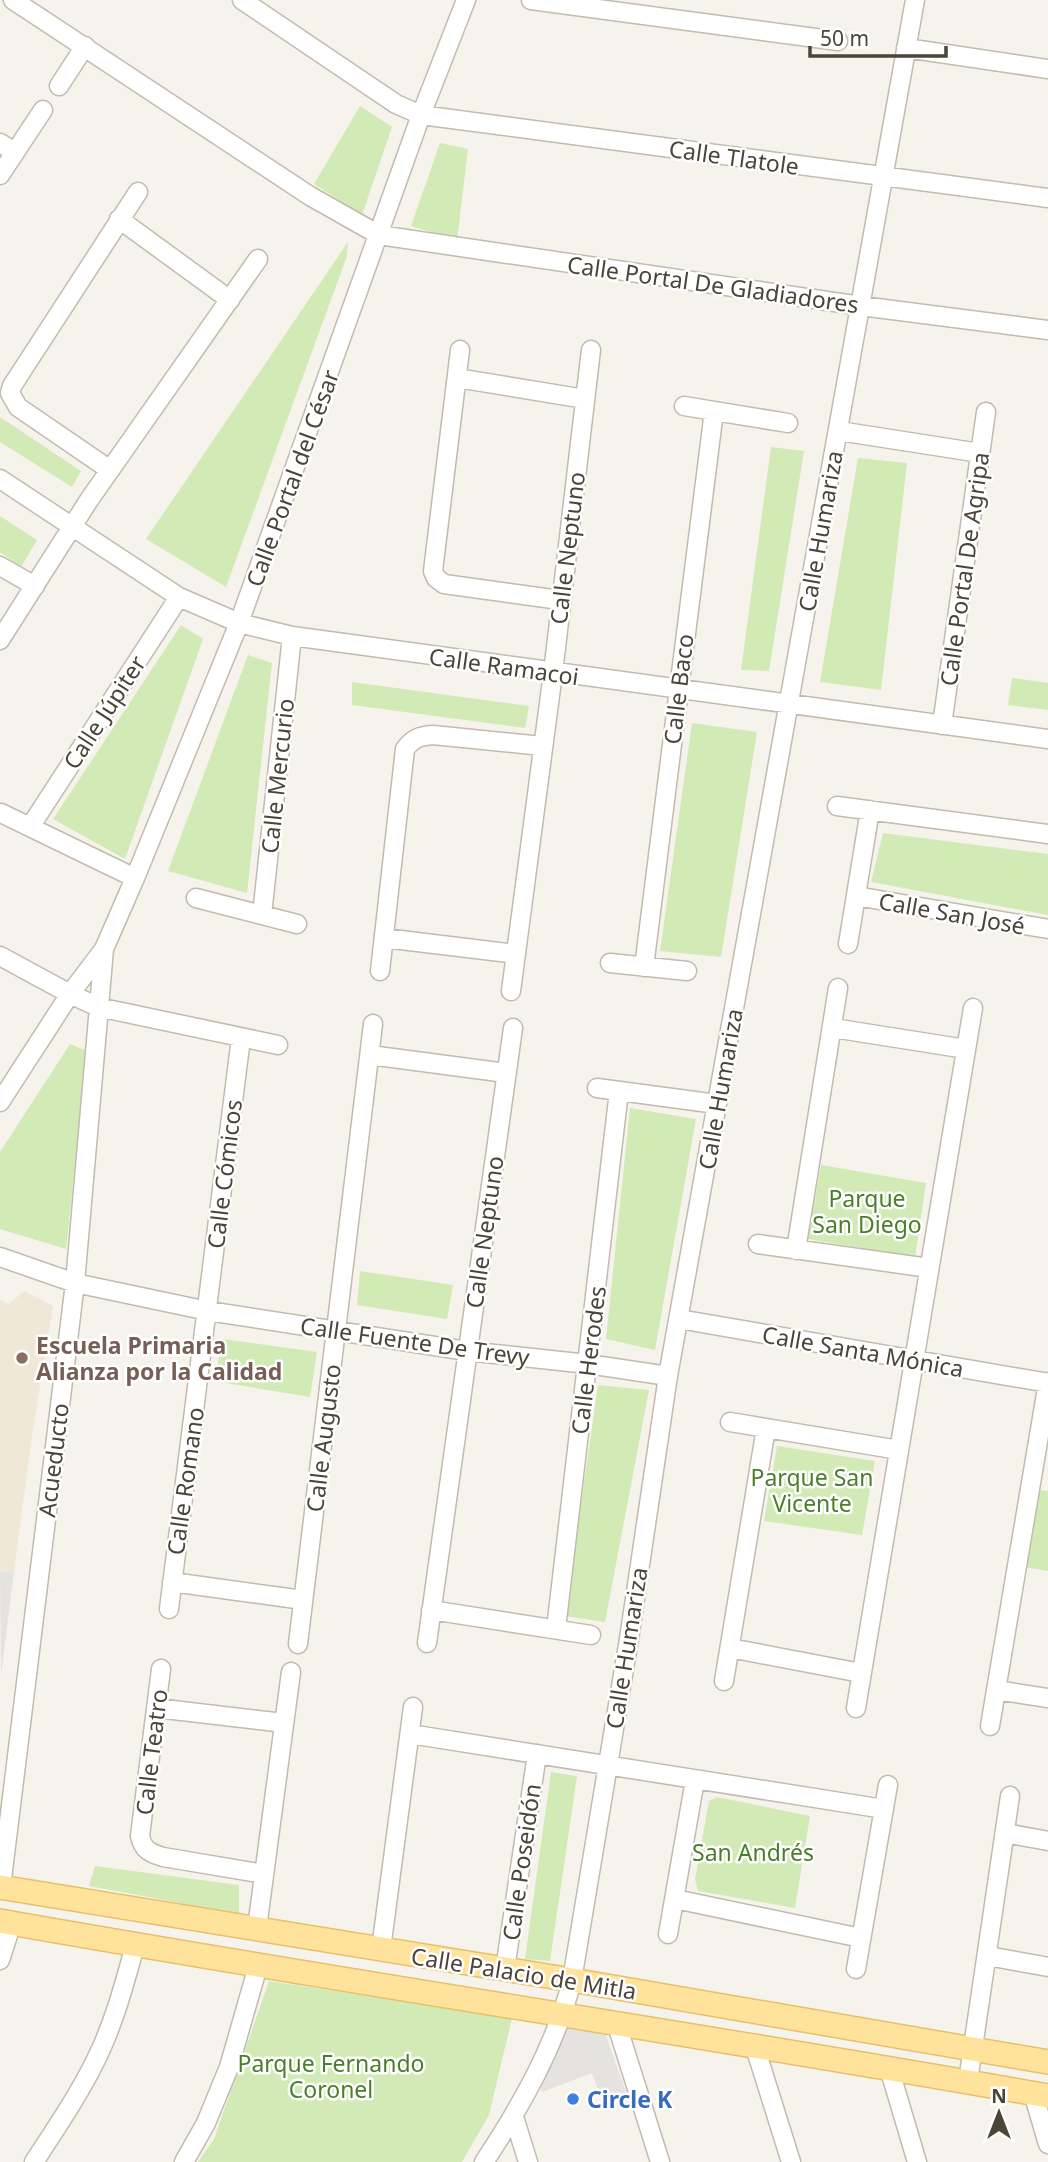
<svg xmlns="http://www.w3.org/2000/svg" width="1048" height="2162" font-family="'Noto Sans',sans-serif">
  <rect width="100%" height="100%" fill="#f6f3ec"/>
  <path fill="#efe8d6" d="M25 1291 53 1306 32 1436 14 1571 0 1572V1300L8 1304Z"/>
  <path fill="#d2eab5" d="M360 106 392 127 362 215 314 184Z
    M440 143 468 149 457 240 411 226Z
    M348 242 347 256 226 587 146 539Z
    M0 417 81 471 72 487 0 442Z
    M771 447 804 451 769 671 741 670Z
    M858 458 907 463 881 690 820 682Z
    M0 516 37 540 21 567 0 552Z
    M181 625 203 639 125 859 53 819Z
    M248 655 272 663 247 893 168 871Z
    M1012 678 1048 683V710L1008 705Z
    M352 682 529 706 525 728 352 705Z
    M692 723 757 732 721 957 660 951Z
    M883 833 1048 854V915L871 882Z
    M70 1044 87 1051 66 1249 0 1229V1152Z
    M630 1108 696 1119 655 1350 606 1339Z
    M821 1165 926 1183 915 1257 808 1239Z
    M360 1271 453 1285 447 1319 357 1305Z
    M223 1339 317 1352 310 1397 214 1381Z
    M598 1385 649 1390 605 1622 565 1616Z
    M777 1446 875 1461 862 1535 764 1521Z
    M1040 1490 1048 1491V1571L1025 1567Z
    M551 1772 577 1776 550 1961 525 1959Z
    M717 1797 810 1816 795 1908 698 1891 695 1879 709 1801Z
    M95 1866 239 1885V1914L89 1886Z
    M269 1981 512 2018 489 2115 462 2162H198L214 2139Z"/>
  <path fill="#e5e3e0" d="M14 1571 1 1676 0 1572Z
    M567 2028 605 2033 627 2095 604 2106 592 2073 542 2092 540 2086Z"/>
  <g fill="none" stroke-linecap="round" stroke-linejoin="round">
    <g stroke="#c2bbae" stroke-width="21">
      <path id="minor" d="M13 0 310 196 379 235 861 306 1048 330
        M242 0 396 104 421 115 1048 198
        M531 0 838 41
        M906 48 1048 69
        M59 86 85 46
        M0 143 15 152
        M0 175 43 110
        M119 219 230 300
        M460 350 433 571 436 578 444 584 560 600
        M457 378 585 399
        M684 406 788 423
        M839 431 980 453
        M110 470 18 407 10 393 12 386 138 192
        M0 479 179 597 239 623 292 636 1048 739
        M0 566 35 586
        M0 640 89 500 258 259
        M942 725 986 412
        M837 806 1048 834
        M1 813 135 878
        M30 827 179 597
        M856 896 1048 929
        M196 898 297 924
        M262 915 292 636
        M384 938 516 954
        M848 944 870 810
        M0 956 70 994 98 1007 278 1045
        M610 963 687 971
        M644 967 714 411
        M380 971 405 749C413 738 420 736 433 735L542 746
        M511 991 553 673 591 350
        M833 1028 966 1049
        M370 1055 506 1073
        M597 1088 717 1104
        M0 1102 70 994 104 949 135 878 239 623 421 115 466 0
        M758 1244 929 1268
        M796 1250 838 988
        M0 1257 75 1283 208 1311 467 1351 588 1364 668 1376
        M679 1319 1048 1383
        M730 1422 899 1450
        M172 1582 303 1600
        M169 1609 241 1038
        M431 1610 591 1635
        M556 1629 619 1091
        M427 1643 513 1028
        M298 1644 373 1024
        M730 1648 861 1673
        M161 1669 140 1836C143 1850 150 1853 163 1857L264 1874
        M724 1681 766 1428
        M996 1690 1048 1698
        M156 1708 284 1723
        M856 1708 973 1008
        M990 1726 1048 1382
        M410 1734 884 1809
        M1005 1833 1048 1841
        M1 1887 75 1283 104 949
        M675 1899 861 1938
        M257 1928 291 1672
        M668 1934 695 1780
        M381 1949 413 1707
        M988 1956 1048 1967
        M0 1960 12 1923
        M505 1969 537 1754
        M856 1969 888 1785
        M616 2022 660 2162
        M754 2044 791 2162
        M889 2068 917 2162
        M968 2081 1010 1796
        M1033 2093 1048 2144
        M514 2117 528 2162
        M34 2162C58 2125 83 2089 101 2049 116 2016 125 1981 135 1946
        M184 2162 206 2123 229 2067 258 1966
        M484 2162C521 2106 556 2045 572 1980L629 1639 668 1376 915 0"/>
    </g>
    <g stroke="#e6c16a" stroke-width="26">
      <path id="major" d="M0 1887 572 1980 1048 2062
        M0 1921C349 1983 699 2034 1048 2096"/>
    </g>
    <use href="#minor" stroke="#fff" stroke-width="18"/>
    <use href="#major" stroke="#ffe39c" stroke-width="23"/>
  </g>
  <circle fill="#8d6e63" stroke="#fff" stroke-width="2.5" cx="22" cy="1358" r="7"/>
  <circle fill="#3f7fe0" stroke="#fff" stroke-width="2.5" cx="573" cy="2099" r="7"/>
  <g text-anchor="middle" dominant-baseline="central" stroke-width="5" stroke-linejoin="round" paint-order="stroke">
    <g font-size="23" fill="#4b4439" stroke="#fff">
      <text transform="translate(734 157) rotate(8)">Calle Tlatole</text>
      <text transform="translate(713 284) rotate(8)">Calle Portal De Gladiadores</text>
      <text transform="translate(292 478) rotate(-70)">Calle Portal del César</text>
      <text transform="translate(820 531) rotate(-80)">Calle Humariza</text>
      <text transform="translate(567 548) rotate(-83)">Calle Neptuno</text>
      <text transform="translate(964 569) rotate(-82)">Calle Portal De Agripa</text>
      <text transform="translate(504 666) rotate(8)">Calle Ramacoi</text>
      <text transform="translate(678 689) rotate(-83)">Calle Baco</text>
      <text transform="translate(104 712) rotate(-57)">Calle Júpiter</text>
      <text transform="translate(277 776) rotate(-84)">Calle Mercurio</text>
      <text transform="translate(952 913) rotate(10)">Calle San José</text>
      <text transform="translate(720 1089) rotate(-80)">Calle Humariza</text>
      <text transform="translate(224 1174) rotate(-83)">Calle Cómicos</text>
      <text transform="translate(484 1232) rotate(-82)">Calle Neptuno</text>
      <text transform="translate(415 1341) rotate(8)">Calle Fuente De Trevy</text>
      <text transform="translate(863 1351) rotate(10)">Calle Santa Mónica</text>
      <text transform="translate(588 1360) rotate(-83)">Calle Herodes</text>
      <text transform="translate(323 1438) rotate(-83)">Calle Augusto</text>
      <text transform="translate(53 1460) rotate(-83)">Acueducto</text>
      <text transform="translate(185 1481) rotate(-82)">Calle Romano</text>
      <text transform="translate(626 1648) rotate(-81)">Calle Humariza</text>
      <text transform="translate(151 1752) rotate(-83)">Calle Teatro</text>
      <text transform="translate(521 1862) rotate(-82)">Calle Poseidón</text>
      <text transform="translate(524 1973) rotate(9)">Calle Palacio de Mitla</text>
    </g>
    <g font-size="23" fill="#4a7f2a" stroke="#fff">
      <text x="867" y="1198">Parque<tspan x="867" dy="26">San Diego</tspan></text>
      <text x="812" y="1477">Parque San<tspan x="812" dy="26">Vicente</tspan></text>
      <text x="753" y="1852">San Andrés</text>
      <text x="331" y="2063">Parque Fernando<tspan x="331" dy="26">Coronel</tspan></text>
    </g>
    <g font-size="23" font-weight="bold" fill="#785e54" stroke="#fff" text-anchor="start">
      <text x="36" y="1345">Escuela Primaria<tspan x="36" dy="26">Alianza por la Calidad</tspan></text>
    </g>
    <g font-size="23" font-weight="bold" fill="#366cbe" stroke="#fff" text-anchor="start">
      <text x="587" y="2099">Circle K</text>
    </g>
  </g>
  <g transform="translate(999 2113)" stroke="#ffffff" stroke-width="5" paint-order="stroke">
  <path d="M0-5L12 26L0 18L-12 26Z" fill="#4b4439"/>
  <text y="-10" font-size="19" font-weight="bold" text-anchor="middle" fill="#4b4439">N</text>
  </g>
  <path d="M810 46v10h136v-10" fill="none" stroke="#4b4439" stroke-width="3.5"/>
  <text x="820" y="46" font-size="21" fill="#4b4439" stroke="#ffffff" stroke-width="5" paint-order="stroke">50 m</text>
</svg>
